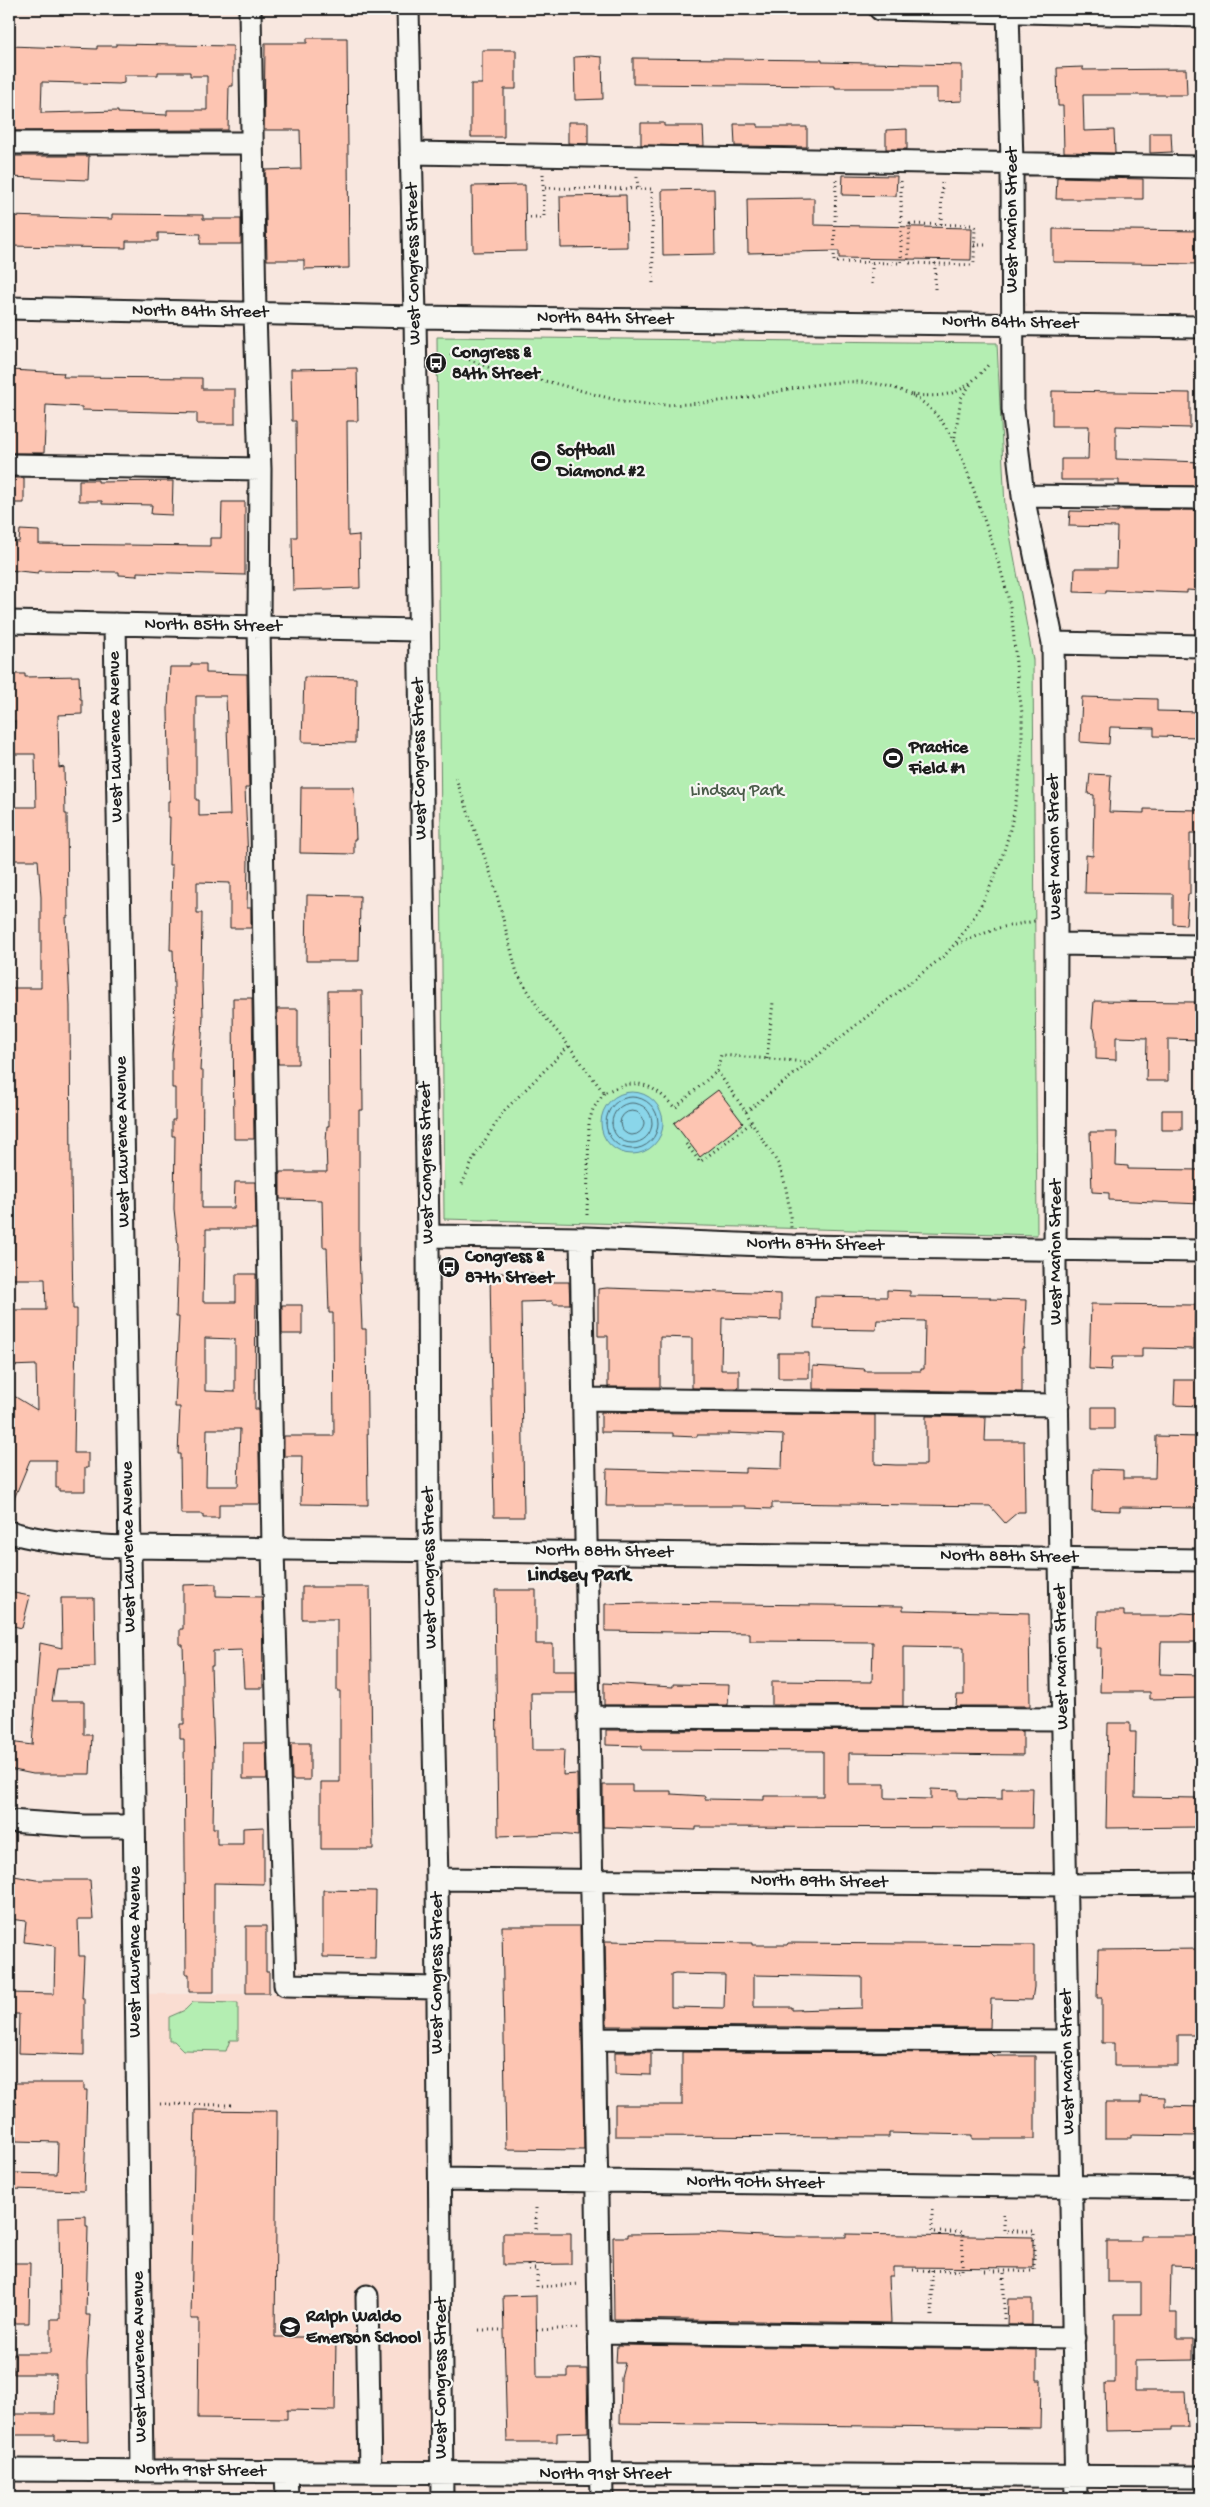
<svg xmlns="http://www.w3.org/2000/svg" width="1210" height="2507" font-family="'Gochi Hand',sans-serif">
  <rect width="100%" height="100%" fill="#f8e7df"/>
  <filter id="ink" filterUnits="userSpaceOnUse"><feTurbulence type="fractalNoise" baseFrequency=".02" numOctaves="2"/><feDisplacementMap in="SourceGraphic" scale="10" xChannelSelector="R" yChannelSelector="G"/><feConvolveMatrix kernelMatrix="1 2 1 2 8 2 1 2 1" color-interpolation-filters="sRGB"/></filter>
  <g filter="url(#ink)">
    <path fill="#faddd2" d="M285 1985 436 1988 442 2473 142 2470 135 1994H271Z"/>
    <path fill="#b4eeb2" stroke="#688567" d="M437 337 997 343 1005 507 1033 660 1037 1235 444 1219Z
      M193 2002 238 2003V2040H230L226 2051 183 2050 174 2041H169V2017L185 2010Z"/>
    <path fill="#8ad6ea" stroke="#5e8c98" d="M601 1123a31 31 0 1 1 62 0a31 31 0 1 1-62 0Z"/>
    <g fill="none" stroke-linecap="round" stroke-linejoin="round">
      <path stroke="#48666e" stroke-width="1" d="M606 1123a26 26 0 1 1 52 0a26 26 0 1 1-52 0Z
        M612 1123a20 20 0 1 1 40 0a20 20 0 1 1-40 0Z
        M620 1123a12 12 0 1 1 24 0a12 12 0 1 1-24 0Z"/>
    </g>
    <path fill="#fdc5b2" stroke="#1c1c1c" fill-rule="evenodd" d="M307 38H347L349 268 304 269V260H267L265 170 301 169 300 130H264L265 43H307Z
      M116 44 233 46V86H229L228 130 9 131V46L97 49V46H116ZM158 72H190V76H207V110H167V115L118 113V111L41 113 42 82 119 84 124 83V75H158Z
      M482 50H516V89H504V137H471V84H482Z
      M591 56 602 57 603 99 575 100 574 57Z
      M633 58 822 60V62L962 65V101L937 102V88H835V86L633 84Z
      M1083 67V70L1186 69 1187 95H1083L1084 131 1114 130 1115 153 1064 152 1063 106H1058L1057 68Z
      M568 122H588V144L568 143Z
      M641 123H664V126H703L704 146 641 145Z
      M734 124H758V127H807V147L735 146Z
      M907 129V149H886V130Z
      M1150 133H1171L1172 152 1150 153Z
      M9 156H89L88 180 9 177Z
      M843 175 897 176 896 196 842 195Z
      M1057 177 1143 179V199H1056Z
      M525 185 526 251 473 252 472 186Z
      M714 189 715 254 663 255 662 190Z
      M626 195 627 247 561 248 560 196Z
      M814 198V225L972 228 971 260 839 258V251L748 253 747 199Z
      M112 214 203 215V219H241V244H200L201 234 158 233V241H126V248L9 246V216L112 219Z
      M1053 229 1201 231V264L1053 262Z
      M357 368 358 421H347L348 536 359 535 360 588 293 590 292 537H297L296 421H292L291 369Z
      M11 370 64 373 63 377 202 378V389H235V424H197V413L82 410V407L46 405 44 453H9Z
      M1052 391 1190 393V428L1116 426V459L1201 462V486L1119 485V480H1061V459H1088L1089 426H1052Z
      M9 478H24V503H9Z
      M79 480H98V482L173 481 172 515 151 514 152 505 102 504V501H79Z
      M222 502H245V575L137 572V576L119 575V572L38 571V573L9 570V541L19 542 20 530 39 531V544L210 546V538H221Z
      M1118 510H1201V591L1187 590V593L1106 590V593L1074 592 1075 568H1116L1117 527 1069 526 1070 511 1118 512Z
      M191 664H206V673L247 674 249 788H245L248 862 247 908H251V928H230V883L197 882V913H202L201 982H202L203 1017 200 1071H203L202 1208H234L235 1182H255L256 1229H206V1247H204L203 1302H236V1274H256L255 1409H258L260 1504H219V1518H203V1514H181L180 1454H178L180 1407H175L179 1317H176L178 1247 174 1209 175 1136H172V1120H175V1088H172V1053L175 1027 173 950H170L172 865H169L170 817H168V801H170L168 709 170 667H191ZM196 696H226L230 815 199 816V800H196ZM205 1338 235 1339V1392L205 1391ZM207 1429H240L238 1486H206Z
      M9 674H25V677L79 676 80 699H82V714L58 715 59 768 64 767 65 814H67L68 917H66L70 1006 71 1176 73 1309H77V1327H76L74 1453H88V1468H85V1491H59V1488H56V1460H30L9 1511V1393L37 1410 36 1365 9 1366V1310H46L45 1279H9V988H41V897L38 860H9V807H36L35 754H14L15 721 9 722Z
      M304 677 356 678 355 743 302 742Z
      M1082 697 1157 699V711L1201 712V737L1154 736V728L1110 727 1109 744 1080 742Z
      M1090 774 1111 775 1109 812 1144 813V809L1200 810 1199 833H1190V894H1188L1186 925 1173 924V894L1085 893 1086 855 1093 856 1094 795 1088 794Z
      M301 787H354L356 839H354V854L300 853Z
      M307 895 360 896 359 961H306Z
      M328 991H362L363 1110H359V1251L362 1329H366L368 1505 301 1504 302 1456H284V1436H334L333 1313H329L327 1247H323L322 1200 280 1199V1172H327L326 1142 327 1126H329Z
      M233 998H252L254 1139H234Z
      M1094 1001 1195 1002V1009H1201V1040L1168 1039V1081H1146L1147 1038 1116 1037V1060L1096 1059V1038L1094 1028H1092Z
      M277 1009H298V1064H278Z
      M718 1090 743 1123 700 1157 674 1123Z
      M1162 1110H1182V1130H1162Z
      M1090 1132H1117L1116 1165 1128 1166V1169L1201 1170V1204L1109 1200V1193L1092 1192Z
      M490 1273H532V1282H569L570 1304H553V1301L521 1302 524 1517H494Z
      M607 1288 781 1294V1320L722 1318 721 1370H739V1388H692V1338L660 1337V1387H608V1336H598V1289Z
      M887 1290 910 1291V1296L990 1297V1299L1026 1300 1024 1348H1022V1392L813 1389V1366L865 1369 864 1371H921V1369H924L925 1321 877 1320 876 1330 814 1329 815 1296 887 1297Z
      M1091 1304 1195 1305 1194 1349 1142 1348V1357H1112L1111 1370 1089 1369Z
      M282 1305H302V1334H282Z
      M778 1353H809V1378H778Z
      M1175 1380H1201V1406L1174 1405Z
      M1092 1407H1114V1429H1092Z
      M601 1412 875 1415V1464L896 1465H926V1416L986 1417 985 1441H1024L1025 1512H1018L1005 1523 990 1506 772 1503V1509L746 1508V1506H606L607 1469 746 1473V1468L782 1469 783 1435 728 1433V1435H697V1437L673 1436V1433L601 1432Z
      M1156 1436 1201 1437 1200 1508 1120 1507V1511L1092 1510 1093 1469 1123 1470V1478H1155Z
      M216 1584V1596L262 1597 263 1688H244L242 1650 213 1651V1666H211L214 1758 213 1828H217V1844H243V1828L264 1827V1884L214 1883V1992H189V1974H186L184 1739H180V1724H184V1679L183 1645H180V1629H183V1585Z
      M302 1587H370L373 1849H321V1782H340V1691H337V1619H302Z
      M495 1590H536V1644H553V1671H576V1693H531L532 1750H564L563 1775 577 1774 578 1836 560 1834 498 1836Z
      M9 1592 30 1596 22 1628 9 1625Z
      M61 1598H94L95 1667 57 1668 52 1701H84V1735H92L90 1774H33L9 1769V1742L32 1745 40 1643 62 1648Z
      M650 1603 903 1606V1610L1029 1613 1030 1706H956L957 1695H964V1647L903 1646V1706L772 1705V1681L872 1682 873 1642 750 1641V1633L605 1631V1604Z
      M1098 1611H1124V1616H1171L1182 1613 1200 1614V1642H1161L1160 1674 1201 1675V1698L1150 1699V1692H1100L1101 1648H1097Z
      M604 1683 673 1687V1684L729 1685 728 1705H604Z
      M1108 1723H1130V1732H1136L1135 1797 1197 1798V1827L1106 1828Z
      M606 1730 1023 1731V1755L849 1753V1784H885V1798L931 1799V1789L958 1790V1798L1002 1799V1788H1033L1032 1828 696 1827V1830L603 1827V1785H632V1791H671V1794L705 1796V1799L764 1800V1796H823V1751L642 1750V1746L606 1745Z
      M243 1743H266L267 1779H243Z
      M291 1743H310V1780H292Z
      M9 1875 36 1880H90L93 1919H78L79 1956H84L82 1998H84V2055L18 2053 19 2014H9V1993L54 1994 55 1946 24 1942 26 1921 9 1919Z
      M323 1890 376 1891 375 1958 323 1957Z
      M246 1926H266V1972H269V1993H246Z
      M502 1926H580L584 2150 506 2149Z
      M605 1941 752 1943V1945H787L788 1943 1034 1945V1987L1032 2000 991 1999 990 2028 607 2026ZM675 1974 725 1975 724 2008 671 2007V1975ZM754 1975 862 1977V2008L792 2010V2007H754Z
      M1201 1949V2035H1178V2066H1114V2043H1102V1998H1097L1098 1950Z
      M615 2052H651V2075L615 2074Z
      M682 2052 990 2053 993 2056H1035V2139H972V2135L889 2133V2137L615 2136V2105H682Z
      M15 2083H84V2090H87L84 2191 12 2189V2173L57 2174 58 2142 16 2141Z
      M1141 2096 1165 2097V2106L1201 2107V2136L1131 2135V2138H1105V2103H1141Z
      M195 2110 277 2111 275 2337H336L335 2411 287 2410V2419L198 2418 199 2319H191Z
      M86 2216V2226H88L86 2315H90L87 2363 88 2441 55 2440V2435H9V2414H55L56 2374H14V2353H51V2319H60L59 2217Z
      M503 2233H571V2264L503 2265Z
      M701 2233 785 2237H846V2234L1033 2237V2268L893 2267V2276H889L891 2323 614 2319 613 2237H628V2234Z
      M1141 2236H1201V2267L1171 2266 1170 2313H1177V2339H1193V2360L1135 2361V2391H1185L1187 2427H1172V2430L1106 2431 1105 2383H1115V2314H1141V2282H1107V2241H1141Z
      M9 2263H30L29 2323H9Z
      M536 2295 537 2377H568V2369H587L588 2432 557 2433V2442H507L503 2296Z
      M1008 2299H1032V2325H1007Z
      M617 2345 1037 2350V2380H1041L1040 2428 620 2423 621 2378 625 2363H616Z"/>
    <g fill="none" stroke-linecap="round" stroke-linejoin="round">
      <g stroke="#1c1c1c" stroke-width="25">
        <path id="minor" d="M250 9 255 313 260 469 259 626 273 1550 285 1985 436 1988
          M408 9 415 317 428 1236 429 1527 437 1879 442 2498
          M880 9 1201 16
          M1008 9 1012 164 1013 409 1023 496 1053 643 1056 921 1055 1267 1076 2498
          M9 143H252
          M411 153 1201 167
          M9 308 415 317 1201 327
          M9 465 260 469
          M1023 496 1201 498
          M9 622 418 630
          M115 624 134 1802 142 2470
          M1053 643 1201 646
          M1056 944 1201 946
          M428 1236 585 1238 792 1246 1201 1251
          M581 1238 602 2498
          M584 1399 1058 1405
          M9 1532C49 1543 87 1546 129 1547L1201 1560
          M588 1717 1063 1719
          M9 1821 84 1826H134
          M437 1879 1065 1885 1201 1884
          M595 2039 1068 2041
          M440 2179 1201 2188
          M367 2296 370 2472
          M600 2332 1074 2338
          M9 2470 1201 2477
          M286 2472 287 2498"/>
      </g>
      <path stroke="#1c1c1c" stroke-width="3" stroke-dasharray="1 4" stroke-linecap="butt" d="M543 174V188
        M637 177 638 189
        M836 180 834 262 901 263V180
        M525 217H544L543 188 652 189 653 284
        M910 224 972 225 975 227 974 262 971 265 910 263 908 261Z
        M941 224 942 182
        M974 245H988
        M872 263V288
        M935 289V263
        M450 354C466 357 481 365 496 370 514 375 531 378 549 382 579 389 607 400 638 403 670 407 705 403 736 399 793 391 855 367 911 395 952 416 966 468 980 508 992 542 1004 576 1011 611 1014 633 1015 654 1017 676 1018 689 1021 701 1022 714 1024 800 1004 891 945 955L746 1112 717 1071 675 1108C651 1082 636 1077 604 1093L569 1046 541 1012 517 973 493 880 455 776
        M912 395C953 398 963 393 990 363
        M954 442 961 398 971 384
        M957 944 998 928 1035 921
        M767 1059 773 1002
        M717 1071 721 1055 808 1062
        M746 1112C755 1129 767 1145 777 1162 786 1178 790 1209 791 1228
        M686 1144 700 1162 751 1123
        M462 1184 474 1158 503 1112 569 1046
        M587 1215 589 1122 593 1109 604 1093
        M160 2104 231 2105
        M536 2208V2233
        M528 2265V2269H537V2287L579 2284
        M913 2270 962 2271 963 2232H932V2210
        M932 2270V2318
        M985 2271H1034V2231H1004V2210
        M1004 2319V2271
        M479 2330H504
        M537 2330 581 2328
        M202 2498V2496"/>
      <use href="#minor" stroke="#f6f6f2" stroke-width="21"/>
    </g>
  </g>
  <defs>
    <g id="bus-disc" transform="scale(1.125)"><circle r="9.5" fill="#1c1c1c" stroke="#f6f6f2"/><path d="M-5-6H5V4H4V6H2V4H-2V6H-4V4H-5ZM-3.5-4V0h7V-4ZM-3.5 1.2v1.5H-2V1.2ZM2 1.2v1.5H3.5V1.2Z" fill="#fff"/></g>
    <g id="stadium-disc" transform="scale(1.125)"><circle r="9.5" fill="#1c1c1c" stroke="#f6f6f2"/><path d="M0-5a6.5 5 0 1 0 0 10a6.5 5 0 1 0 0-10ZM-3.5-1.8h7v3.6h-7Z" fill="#fff"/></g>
    <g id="school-disc" transform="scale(1.125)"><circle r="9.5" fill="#1c1c1c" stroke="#f6f6f2"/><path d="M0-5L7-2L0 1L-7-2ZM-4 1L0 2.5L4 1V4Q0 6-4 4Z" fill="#fff"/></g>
  </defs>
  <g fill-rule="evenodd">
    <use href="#bus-disc" x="436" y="363"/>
    <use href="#stadium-disc" x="541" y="461"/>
    <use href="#stadium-disc" x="893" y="758"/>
    <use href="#bus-disc" x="449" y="1267"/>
    <use href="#school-disc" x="290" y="2327"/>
  </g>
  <g text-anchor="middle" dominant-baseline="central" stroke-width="4.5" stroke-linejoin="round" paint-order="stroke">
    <g font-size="18" fill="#1c1c1c" stroke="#f6f6f2">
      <text transform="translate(1012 220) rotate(-90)">West Marion Street</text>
      <text transform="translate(414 264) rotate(-91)">West Congress Street</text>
      <text transform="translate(200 312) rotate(1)">North 84th Street</text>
      <text transform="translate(605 319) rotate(1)">North 84th Street</text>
      <text transform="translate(1010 323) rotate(1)">North 84th Street</text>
      <text transform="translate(213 626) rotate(1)">North 85th Street</text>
      <text transform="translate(116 737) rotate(-91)">West Lawrence Avenue</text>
      <text transform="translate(420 759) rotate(-91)">West Congress Street</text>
      <text transform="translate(1055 847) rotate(-91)">West Marion Street</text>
      <text transform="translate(123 1142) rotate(-91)">West Lawrence Avenue</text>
      <text transform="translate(427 1163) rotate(-91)">West Congress Street</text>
      <text transform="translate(815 1245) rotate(1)">North 87th Street</text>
      <text transform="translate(1056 1252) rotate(-90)">West Marion Street</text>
      <text transform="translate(129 1547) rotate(-91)">West Lawrence Avenue</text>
      <text transform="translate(604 1552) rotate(1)">North 88th Street</text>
      <text transform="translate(1009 1557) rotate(1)">North 88th Street</text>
      <text transform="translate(430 1568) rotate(-91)">West Congress Street</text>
      <text transform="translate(1062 1657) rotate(-91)">West Marion Street</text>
      <text transform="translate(819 1882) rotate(1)">North 89th Street</text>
      <text transform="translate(135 1952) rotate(-90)">West Lawrence Avenue</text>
      <text transform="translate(437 1973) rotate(-90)">West Congress Street</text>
      <text transform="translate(1068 2062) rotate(-91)">West Marion Street</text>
      <text transform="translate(755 2183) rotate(1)">North 90th Street</text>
      <text transform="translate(140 2357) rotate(-91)">West Lawrence Avenue</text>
      <text transform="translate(441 2378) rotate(-90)">West Congress Street</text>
      <text transform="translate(200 2471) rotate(1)">North 91st Street</text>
      <text x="605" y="2474">North 91st Street</text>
    </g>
    <g font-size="18" font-weight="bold" fill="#1c1c1c" stroke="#f6f6f2" text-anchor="start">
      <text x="452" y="353">Congress &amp;<tspan x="452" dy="21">84th Street</tspan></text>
      <text x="557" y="451">Softball<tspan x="557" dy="21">Diamond #2</tspan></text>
      <text x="909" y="748">Practice<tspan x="909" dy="21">Field #1</tspan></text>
      <text x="465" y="1257">Congress &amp;<tspan x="465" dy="21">87th Street</tspan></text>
      <text x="306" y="2317">Ralph Waldo<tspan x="306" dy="21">Emerson School</tspan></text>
    </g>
    <g font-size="18" fill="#4a5b49" stroke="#f6f6f2">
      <text x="737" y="791">Lindsay Park</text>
    </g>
    <g font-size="20" font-weight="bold" fill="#1c1c1c" stroke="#f6f6f2">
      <text x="579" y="1576">Lindsey Park</text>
    </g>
  </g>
  <rect width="1210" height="2507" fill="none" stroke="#f6f6f2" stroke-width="30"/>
  <rect x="15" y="15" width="1180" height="2477" fill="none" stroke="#1c1c1c" stroke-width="2" filter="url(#ink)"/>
</svg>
